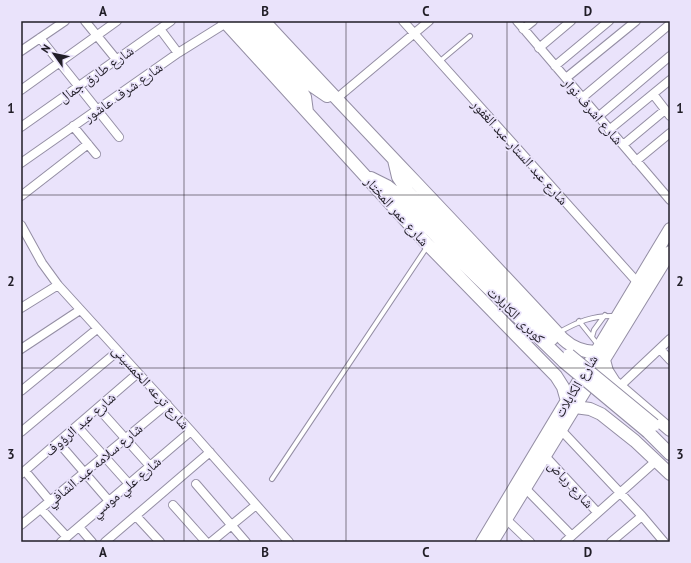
<svg xmlns="http://www.w3.org/2000/svg" width="691" height="563" font-family="'PT Sans','Noto Naskh Arabic',sans-serif">
  <rect width="100%" height="100%" fill="#eae3fb"/>
  <g fill="none" stroke-linecap="round" stroke-linejoin="round">
    <g stroke="#948ea4" stroke-width="6">
      <path id="lane" d="M439 62 470 36
        M579 321 599 346
        M558 333C577 322 593 315 615 316
        M592 337 594 330 605 315
        M272 479 427 247"/>
    </g>
    <g stroke="#948ea4" stroke-width="10">
      <path id="street" d="M85 21 116 59
        M403 21 638 283
        M517 21 670 200
        M160 29 178 53
        M523 29 533 21
        M40 38 119 137
        M539 48 571 21
        M21 51 65 21
        M555 66 609 21
        M566 78 636 21
        M21 90 117 21
        M653 94 670 116
        M582 98 670 24
        M336 99 429 21
        M598 117 670 56
        M73 126 96 154
        M21 127 171 21
        M609 130 670 80
        M623 145 665 110
        M636 161 670 133
        M21 163 178 53 226 23
        M21 196 88 144
        M21 225 42 263 58 285 191 431 289 542
        M21 308 58 285
        M21 349 80 310
        M660 349 670 360
        M619 387 670 339
        M21 391 97 329
        M98 408 150 466
        M77 426 129 484
        M561 430 642 516 664 542
        M21 432 118 351
        M58 442 109 501
        M545 456 597 512
        M25 471 50 501
        M21 474 138 373
        M196 484 246 542
        M525 488 572 536
        M173 505 206 542
        M41 509 67 537
        M136 516 160 542
        M506 519 530 542
        M21 525 167 404
        M79 527 92 542
        M61 542 191 431
        M105 542 210 452
        M211 542 256 505
        M565 542 657 460
        M611 542 642 516"/>
    </g>
    <g stroke="#948ea4" stroke-width="14">
      <path id="secondary" d="M224 21 428 245 556 376 563 387 567 401
        M236 21 300 89 305 97 307 112
        M250 21 308 83 327 96
        M264 21C363 128 464 232 563 339 573 348 583 352 596 352
        M394 160 398 177 408 192 461 247 552 339
        M371 178 387 186 397 194 453 254 564 362
        M604 360 607 371 614 382 670 430
        M575 407 590 409 601 414 635 441 670 474
        M648 432 670 454
        M482 542 670 229
        M492 542 670 252"/>
    </g>
    <use href="#lane" stroke="#fff" stroke-width="4"/>
    <use href="#street" stroke="#fff" stroke-width="8"/>
    <use href="#secondary" stroke="#fff" stroke-width="12"/>
    <g stroke="#948ea4" stroke-width="14" stroke-linecap="butt">
      <path id="secondary-bridge" d="M569 355 654 425
        M564 362 648 432"/>
    </g>
    <use href="#secondary-bridge" stroke="#fff" stroke-width="12"/>
  </g>
  <path fill="none" stroke="#211e27" stroke-width="1" stroke-opacity="0.55" d="M184 21V542M346 21V542M507 21V542M21 195H670M21 368H670"/>
  <g text-anchor="middle" dominant-baseline="central" stroke-width="3.5" stroke-linejoin="round" paint-order="stroke">
    <g font-size="14" fill="#211e27" stroke="#eae3fb">
      <text transform="translate(96 74) rotate(-35)">شارع طارق جمال</text>
      <text transform="translate(123 92) rotate(-35)">شارع شرف عاشور</text>
      <text transform="translate(593 111) rotate(49)">شارع اشرف نوار</text>
      <text transform="translate(520 152) rotate(48)">شارع عبد الستار عبد الغفور</text>
      <text transform="translate(397 211) rotate(48)">شارع عمر المختار</text>
      <text transform="translate(516 315) rotate(44)">كوبرى الكابلات</text>
      <text transform="translate(576 386) rotate(-59)">شارع الكابلات</text>
      <text transform="translate(151 387) rotate(48)">شارع ترعه الخمسينى</text>
      <text transform="translate(80 424) rotate(-41)">شارع عبد الرؤوف</text>
      <text transform="translate(94 465) rotate(-40)">شارع سلامه عبد الشافي</text>
      <text transform="translate(571 484) rotate(47)">شارع رياض</text>
      <text transform="translate(126 487) rotate(-40)">شارع علي موسي</text>
    </g>
  </g>
  <rect width="691" height="563" fill="none" stroke="#eae3fb" stroke-width="44"/>
  <g transform="translate(54 54) rotate(303)" stroke="#eae3fb" stroke-width="3" paint-order="stroke">
  <path d="M0-3L7 15L0 10L-7 15Z" fill="#211e27"/>
  <text y="-6" font-size="11" font-weight="bold" text-anchor="middle" fill="#211e27">N</text>
  </g>
  <rect x="22" y="22" width="647" height="519" fill="none" stroke="#211e27" stroke-width="1.5"/>
  <g font-size="13" text-anchor="middle" font-weight="bold" fill="#211e27">
    <text x="103" y="16">A</text>
    <text x="265" y="16">B</text>
    <text x="426" y="16">C</text>
    <text x="588" y="16">D</text>
    <text x="11" y="113">1</text>
    <text x="680" y="113">1</text>
    <text x="11" y="286">2</text>
    <text x="680" y="286">2</text>
    <text x="11" y="459">3</text>
    <text x="680" y="459">3</text>
    <text x="103" y="557">A</text>
    <text x="265" y="557">B</text>
    <text x="426" y="557">C</text>
    <text x="588" y="557">D</text>
  </g>
</svg>
